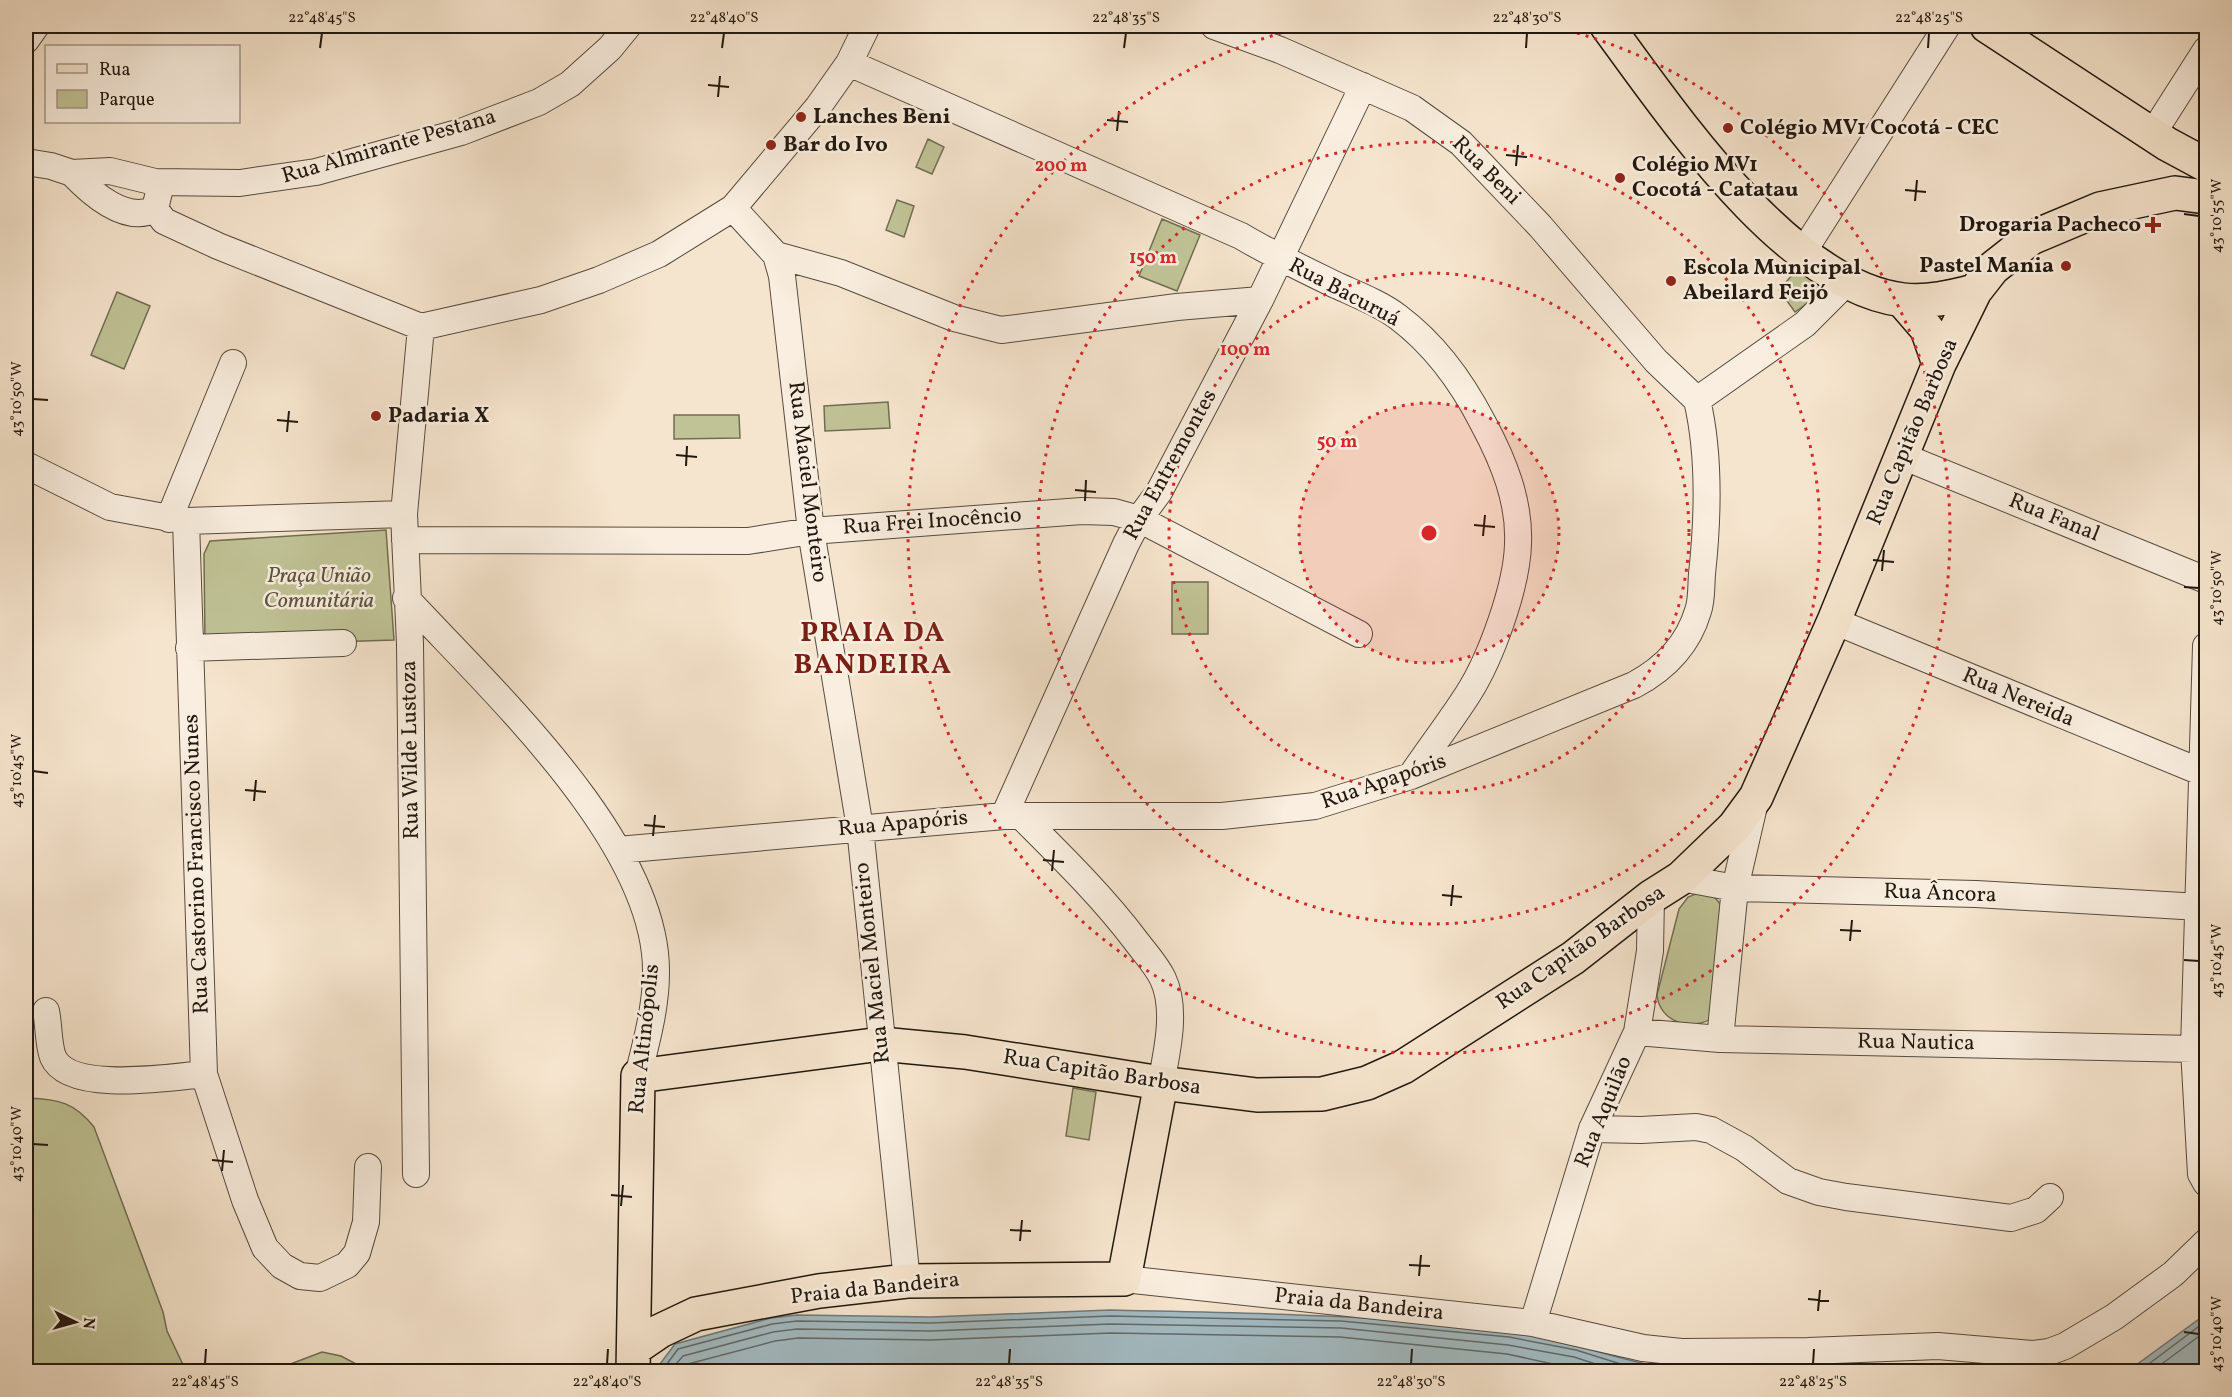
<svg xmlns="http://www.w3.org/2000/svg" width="2232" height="1397" font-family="Vollkorn,serif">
  <rect width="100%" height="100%" fill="#f6e5ce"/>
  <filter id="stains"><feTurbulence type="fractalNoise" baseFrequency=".00333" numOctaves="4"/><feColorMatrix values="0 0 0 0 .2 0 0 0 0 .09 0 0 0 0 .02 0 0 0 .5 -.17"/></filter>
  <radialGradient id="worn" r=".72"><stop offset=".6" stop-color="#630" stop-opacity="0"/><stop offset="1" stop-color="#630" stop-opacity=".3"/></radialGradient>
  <path fill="#c0c396" stroke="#706e52" stroke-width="1.5" d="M928 139 944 147 932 174 916 167Z
    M897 200 914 206 904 237 886 230Z
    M1162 219 1200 235 1177 291 1139 276Z
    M1799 267 1821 286 1813 299 1795 312 1779 290Z
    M117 292 150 306 124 369 91 355Z
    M888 402 890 428 825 431 824 406Z
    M674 415H739L740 438 674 439Z
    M386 530 394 640 205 646 204 554 210 541Z
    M1172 582H1208V634H1172Z
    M1698 893C1710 892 1716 897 1722 907L1714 1017C1692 1032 1660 1023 1657 995L1679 909 1688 897Z
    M1073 1088 1096 1092 1089 1140 1066 1136Z
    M28 1098C59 1099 75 1103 94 1127L163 1312 167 1331 186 1371H26V1099Z
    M322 1352 341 1356 358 1365 359 1371H272Z"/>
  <path fill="#a3bcc4" stroke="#6f7a7c" stroke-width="1.5" d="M1110 1310C1243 1313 1376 1314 1509 1331 1566 1339 1619 1361 1676 1370L1874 1367 1937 1371 654 1372 675 1344 771 1318 797 1315 931 1317Z
    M2206 1314V1371H2128Z"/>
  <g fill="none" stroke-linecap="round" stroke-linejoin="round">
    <path stroke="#626a6a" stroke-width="1.5" d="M661 1372 678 1349 772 1324 797 1321 931 1323 1110 1316 1341 1321 1509 1337 1576 1350 1646 1372
      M669 1372 683 1356 773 1332 797 1329 931 1331 1110 1324 1341 1328 1508 1345 1574 1357 1620 1372
      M680 1372 688 1364 775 1341 798 1338 931 1340 1111 1333 1340 1337 1507 1354 1590 1372
      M2138 1372 2206 1321
      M2151 1372 2206 1331"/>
    <g stroke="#564b3f" stroke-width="28">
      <path id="minor" d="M1214 26 1280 50 1412 108 1461 143 1540 226 1656 361 1697 400
        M26 40 36 26
        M849 63 1241 236C1273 255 1305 270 1338 286 1358 295 1381 304 1398 317 1434 344 1463 384 1483 423 1503 460 1520 501 1518 544 1517 586 1491 658 1468 694 1450 722 1430 748 1411 776
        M2153 133 2206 50
        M26 162 51 166 72 173 110 171 155 182 240 183 316 172 461 132 539 102 570 84 610 48 628 26
        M72 173C91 193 126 224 155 209L159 192
        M733 208 776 255 841 273 954 318 1001 330 1177 307 1260 300
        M155 209 164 221 218 246 421 327 541 300 599 280 659 254 733 208 818 107 849 63 867 26
        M1803 252 1947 26
        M776 255 782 276 811 531 860 828 907 1281
        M1697 400 1805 324 1846 283
        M1902 456 2206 580
        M26 465 110 507 186 521 404 514
        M169 519 233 363
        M186 521 204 1074 245 1200 265 1248 282 1266 300 1276 320 1278 347 1265 357 1253 366 1222 368 1167
        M405 540 748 541 811 531 1082 511 1114 512 1139 519 1359 634
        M406 598C490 689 658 843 656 973 656 1008 646 1043 638 1076
        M1834 621 2206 774
        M2206 646 2194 1049 2201 1174 2206 1183
        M189 648 343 643
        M1004 816 1126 544 1139 519 1159 492 1260 300 1363 86
        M1021 816C1061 856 1102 896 1136 941 1145 953 1157 966 1163 979 1177 1009 1167 1052 1161 1083
        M618 850 1004 816H1222L1315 806 1411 776 1634 685C1664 669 1688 645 1698 611 1702 600 1701 586 1702 574 1708 518 1710 455 1697 400
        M1681 878 1735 888 1976 894 2200 907
        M46 1011C49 1024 48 1044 53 1057 69 1094 172 1077 204 1074
        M1637 1032 1720 1039 2194 1049
        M1720 1039 1735 888 1754 806
        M1592 1129 1641 1130 1696 1127 1711 1130 1744 1148 1788 1181 1819 1192 1846 1197 2011 1218 2036 1210 2050 1197
        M416 1174 410 644 404 514 421 327
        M1124 1279 1533 1323 1643 1348 1681 1352 1808 1351 1938 1346 2032 1354 2049 1352 2065 1346 2114 1317 2173 1274 2206 1242
        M1533 1323 1592 1129 1637 1032 1650 951 1651 897"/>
    </g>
    <g stroke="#21180f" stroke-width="36">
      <path id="major" d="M1607 26C1672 114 1787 286 1903 300 1927 303 1952 297 1975 291
        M1987 26 2167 144 2206 165
        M1902 300 1927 329 1939 364
        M635 1348 660 1331 696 1314 819 1291 907 1281 1124 1279 1161 1083
        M633 1372 638 1076 881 1044 965 1052 1161 1083 1257 1095 1322 1094 1367 1083 1403 1067 1573 958 1651 897 1681 878 1734 827 1756 797 1834 621 1939 364 1975 291 1993 268 2031 238 2100 209 2175 193 2206 197"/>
    </g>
    <use href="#minor" stroke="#f9eedf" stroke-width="26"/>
    <use href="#major" stroke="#f6e5ce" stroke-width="33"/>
  </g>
  <path fill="none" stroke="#21180f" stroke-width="2" d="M320 48 322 33M722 48 724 33M1124 48 1126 33M1526 48 1527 33M1928 48 1929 33M708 85 729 87M718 97 720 76M1107 120 1128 122M1117 131 1119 111M1506 155 1527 157M1516 166 1518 145M1905 190 1926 192M1915 201 1917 180M2184 214 2199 216M33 399 48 400M277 420 298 422M287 432 289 411M676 455 697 457M686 466 687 446M1075 490 1096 492M1085 501 1086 480M1474 525 1495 527M1483 536 1485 515M1873 560 1894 562M1882 571 1884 550M2184 587 2199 588M33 771 48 773M245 790 266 792M254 801 256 780M644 825 665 827M653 836 655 815M1043 860 1064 862M1052 871 1054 850M1442 895 1462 897M1451 906 1453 885M1840 930 1861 931M1850 941 1852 920M2184 960 2199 961M33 1144 48 1145M212 1160 233 1162M222 1171 224 1150M611 1195 632 1197M621 1206 623 1185M1010 1230 1031 1231M1020 1241 1022 1220M1409 1265 1430 1266M1419 1276 1421 1255M1808 1299 1829 1301M1818 1311 1820 1290M2184 1332 2199 1334M205 1364 206 1349M607 1364 608 1349M1009 1364 1010 1349M1411 1364 1412 1349M1813 1364 1814 1349"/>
  <circle cx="1429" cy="533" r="130" fill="#d62828" fill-opacity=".12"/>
  <g fill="none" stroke="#d62828" stroke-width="3" stroke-dasharray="3 6">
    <circle cx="1429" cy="533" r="130"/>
    <circle cx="1429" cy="533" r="260"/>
    <circle cx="1429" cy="533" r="391"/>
    <path d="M1551 26A521 521 0 1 1 1307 26"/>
  </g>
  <g fill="#8f2418" stroke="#f9eedf" stroke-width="2">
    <circle cx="801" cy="117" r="6"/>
    <circle cx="1728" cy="128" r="6"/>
    <circle cx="771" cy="145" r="6"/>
    <circle cx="1620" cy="178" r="6"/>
    <path d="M2150 216h6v6h6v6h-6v6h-6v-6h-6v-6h6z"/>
    <circle cx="2066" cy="266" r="6"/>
    <circle cx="1671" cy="281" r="6"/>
    <circle cx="376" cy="416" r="6"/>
  </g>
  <g text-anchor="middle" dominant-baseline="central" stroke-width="5" stroke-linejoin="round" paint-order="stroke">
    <g font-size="22" font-weight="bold" fill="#21180f" stroke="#f9eedf" text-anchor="start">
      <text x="813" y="117">Lanches Beni</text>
      <text x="1740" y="128">Colégio MV1 Cocotá - CEC</text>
      <text x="783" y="145">Bar do Ivo</text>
      <text x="1632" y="165">Colégio MV1<tspan x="1632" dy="25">Cocotá - Catatau</tspan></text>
      <text x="2141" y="225" text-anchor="end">Drogaria Pacheco</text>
      <text x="2054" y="266" text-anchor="end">Pastel Mania</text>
      <text x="1683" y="268">Escola Municipal<tspan x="1683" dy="25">Abeilard Feijó</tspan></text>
      <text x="388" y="416">Padaria X</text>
    </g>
    <g font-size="22" fill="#21180f" stroke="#f9eedf">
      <text transform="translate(389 147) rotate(-16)">Rua Almirante Pestana</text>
      <text transform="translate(1486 171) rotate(45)">Rua Beni</text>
      <text transform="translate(1344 293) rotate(28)">Rua Bacuruá</text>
      <text transform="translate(1913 432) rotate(-67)">Rua Capitão Barbosa</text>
      <text transform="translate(1171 465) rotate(-61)">Rua Entremontes</text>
      <text transform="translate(807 482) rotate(83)">Rua Maciel Monteiro</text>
      <text transform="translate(2054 518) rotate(22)">Rua Fanal</text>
      <text transform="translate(932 522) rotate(-4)">Rua Frei Inocêncio</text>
      <text transform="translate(2018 698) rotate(23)">Rua Nereida</text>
      <text transform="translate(411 750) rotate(-91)">Rua Wilde Lustoza</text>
      <text transform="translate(1384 782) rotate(-19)">Rua Apapóris</text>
      <text transform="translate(903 824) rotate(-5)">Rua Apapóris</text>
      <text transform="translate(197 864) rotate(-92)">Rua Castorino Francisco Nunes</text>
      <text transform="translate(1940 894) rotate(2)">Rua Âncora</text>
      <text transform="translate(1581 948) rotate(-35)">Rua Capitão Barbosa</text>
      <text transform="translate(873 963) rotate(-96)">Rua Maciel Monteiro</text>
      <text transform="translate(645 1039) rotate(-84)">Rua Altinópolis</text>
      <text transform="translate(1916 1043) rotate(1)">Rua Nautica</text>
      <text transform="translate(1102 1073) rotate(9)">Rua Capitão Barbosa</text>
      <text transform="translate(1604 1112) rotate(-68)">Rua Aquilão</text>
      <text transform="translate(875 1289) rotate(-6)">Praia da Bandeira</text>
      <text transform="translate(1359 1305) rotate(6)">Praia da Bandeira</text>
    </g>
    <g font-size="22" font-style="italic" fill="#59543e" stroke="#f9eedf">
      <text x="319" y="576">Praça União<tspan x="319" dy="25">Comunitária</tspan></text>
    </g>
    <g font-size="28" font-weight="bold" letter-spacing="1.5" fill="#7a1f14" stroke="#f9eedf">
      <text x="873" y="633">PRAIA DA<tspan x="873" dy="32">BANDEIRA</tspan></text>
    </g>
  </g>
  <circle cx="1429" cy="533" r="9" fill="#d62828" stroke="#f9eedf" stroke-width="3"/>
  <g font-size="18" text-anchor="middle" font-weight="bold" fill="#d62828" stroke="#f9eedf" stroke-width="5" stroke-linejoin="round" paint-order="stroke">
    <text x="1061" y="171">200 m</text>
    <text x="1153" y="263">150 m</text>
    <text x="1245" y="355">100 m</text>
    <text x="1337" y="447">50 m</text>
  </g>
  <rect width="2232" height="1397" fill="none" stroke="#f6e5ce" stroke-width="66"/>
  <rect x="45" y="45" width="195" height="78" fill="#f9eedf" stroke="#a3988c" stroke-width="1.5"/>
  <rect x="57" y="64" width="30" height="9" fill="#f6e5ce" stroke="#a3988c" stroke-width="1.5"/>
  <text x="99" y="75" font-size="18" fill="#21180f">Rua</text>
  <rect x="57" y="90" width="30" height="18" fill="#c0c396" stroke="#a3988c" stroke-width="1.5"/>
  <text x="99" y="105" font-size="18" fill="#21180f">Parque</text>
  <g transform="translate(75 1322) rotate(95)" stroke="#f9eedf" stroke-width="4.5" paint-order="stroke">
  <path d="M0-4.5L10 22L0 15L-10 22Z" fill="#21180f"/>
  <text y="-9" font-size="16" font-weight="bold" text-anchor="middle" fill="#21180f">N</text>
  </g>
  <rect x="33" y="33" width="2166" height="1331" fill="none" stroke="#21180f" stroke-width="2"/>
  <g font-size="15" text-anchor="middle" fill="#21180f">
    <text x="322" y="22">22°48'45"S</text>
    <text x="724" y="22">22°48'40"S</text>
    <text x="1126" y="22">22°48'35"S</text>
    <text x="1527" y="22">22°48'30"S</text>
    <text x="1929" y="22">22°48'25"S</text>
    <text transform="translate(2216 216) rotate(-90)" y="5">43°10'55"W</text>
    <text transform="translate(16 399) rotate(-90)" y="5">43°10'50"W</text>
    <text transform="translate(2216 588) rotate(-90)" y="5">43°10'50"W</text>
    <text transform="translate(16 771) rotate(-90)" y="5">43°10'45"W</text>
    <text transform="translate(2216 961) rotate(-90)" y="5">43°10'45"W</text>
    <text transform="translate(16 1144) rotate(-90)" y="5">43°10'40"W</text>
    <text transform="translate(2216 1334) rotate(-90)" y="5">43°10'40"W</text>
    <text x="205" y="1386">22°48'45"S</text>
    <text x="607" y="1386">22°48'40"S</text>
    <text x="1009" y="1386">22°48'35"S</text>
    <text x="1411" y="1386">22°48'30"S</text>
    <text x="1813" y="1386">22°48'25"S</text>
  </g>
  <rect width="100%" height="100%" filter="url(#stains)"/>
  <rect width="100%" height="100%" fill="url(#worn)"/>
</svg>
